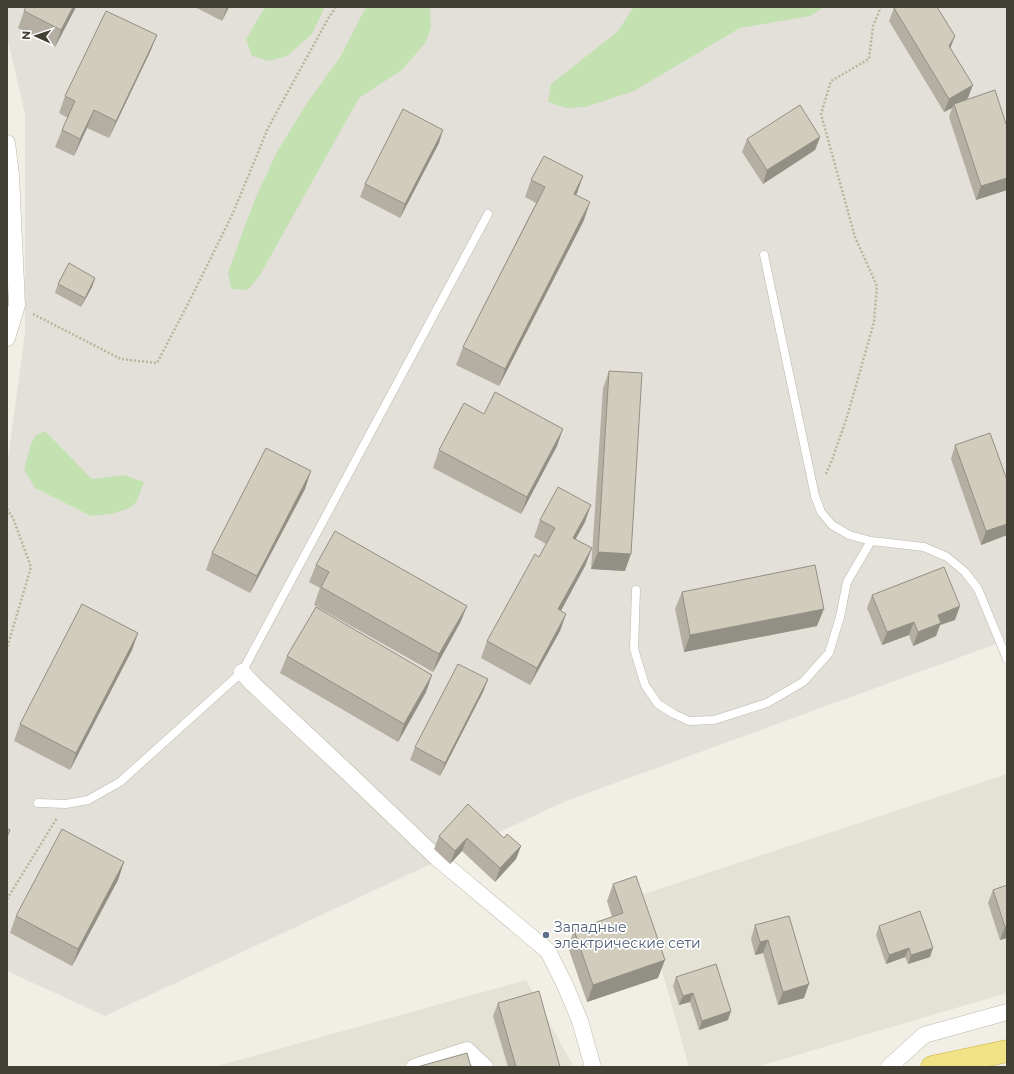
<svg xmlns="http://www.w3.org/2000/svg" width="1014" height="1074" font-family="Montserrat,sans-serif">
  <rect width="100%" height="100%" fill="#f1efe5"/>
  <path fill="#e4e2d4" d="M1007 774V993L756 1067H689L641 895Z
    M526 980 574 1067H214Z"/>
  <path fill="#e3e0da" d="M7 7H1007V640L566 801 105 1016 7 971V467L25 332V114L7 37Z"/>
  <path fill="#c4e1b1" d="M265 7H325L312 34 287 56 269 61 252 56 246 39Z
    M366 7H430L431 28 425 43 402 70 359 98 260 275 248 290 231 289 228 272 255 199 277 152 307 103 339 59Z
    M634 7H824L810 16 740 28 634 91 586 107 566 108 548 102 551 84 617 32Z
    M45 431 92 479 124 475 144 482 137 501 130 508 111 514 91 516 35 488 24 470 31 444 36 435Z"/>
  <g fill="none" stroke-linecap="round" stroke-linejoin="round">
    <g stroke="#bbb8a9" stroke-width="9">
      <path id="service" d="M764 255 815 496 821 512 832 525 849 535 871 541 924 547 947 557 965 572 978 589 1007 659
        M636 590 634 649 645 685 658 704 674 714 689 721 714 720 767 703 803 682 829 653 840 617 847 582 871 541
        M38 803 66 804 88 800 120 782 242 672 488 214"/>
    </g>
    <g stroke="#bbb8a9" stroke-width="17">
      <path id="minor" d="M7 143 11 175 17 305 7 338
        M242 672 253 684 344 769 437 858 548 951 565 985 580 1021 593 1067
        M414 1067 467 1050 485 1067
        M889 1067 924 1035 1007 1012"/>
    </g>
    <g stroke="#cdb142" stroke-width="23">
      <path id="trunk" d="M932 1067 1007 1051"/>
    </g>
    <path stroke="#bbb59b" stroke-width="2.5" stroke-dasharray="2 2" stroke-linecap="butt" d="M33 314 121 359 157 363 192 296 233 213 268 128 329 17 336 7
      M826 474 832 460 847 417 874 322 877 286 855 237 821 114 831 81 869 59 873 26 881 7
      M7 509 13 518 31 567 7 648
      M7 899 57 818"/>
    <use href="#service" stroke="#fff" stroke-width="8"/>
    <use href="#minor" stroke="#fff" stroke-width="16"/>
    <use href="#trunk" stroke="#f2e286" stroke-width="22"/>
  </g>
  <path fill="#b4afa2" d="M76 7 55 47 18 28 24 11Z
    M195 7H229L222 21Z
    M894 8 955 36 950 48 968 98 966 100 1007 127V190L976 200 949 117 952 108 944 112 889 21Z
    M157 35 150 52 109 138 87 128 74 156 55 147 62 130 68 118 59 113 65 96Z
    M820 137 815 150 763 184 742 152 747 139Z
    M439 143 400 218 360 197 365 184Z
    M583 176 576 195 584 220 499 386 456 365 463 347 536 203 525 197 531 180Z
    M95 278 92 287 81 307 55 293 58 284Z
    M609 371 625 571 591 569 603 388Z
    M484 414 557 446 521 514 433 468 439 450Z
    M955 445 1007 480V535L981 545 951 459Z
    M305 489 250 593 206 570 212 553Z
    M540 520 585 522 575 539 592 548 585 566 561 611 566 614 560 631 530 685 481 658 487 641 539 557 546 544 534 537Z
    M316 565 467 606 460 623 433 672 314 605 320 588 309 582Z
    M682 592 817 626 684 652 675 609Z
    M872 595 955 620 940 625 936 636 913 646 909 635 882 645 867 608Z
    M138 633 132 650 70 770 14 741 20 724Z
    M287 656 432 675 426 692 398 742 280 673Z
    M488 679 483 692 440 776 410 760 415 747Z
    M439 836 504 838 521 846 516 859 495 882 462 851 450 864 434 849Z
    M124 862 118 880 72 966 10 933 16 916Z
    M613 884 658 978 587 1002 568 947 574 930 612 917 607 901Z
    M1007 885V938L1000 940 988 903 993 890Z
    M789 916 804 998 778 1005 763 953 755 955 751 939 755 925Z
    M879 926 930 957 908 964 905 957 886 964 876 935Z
    M676 977 728 1020 699 1030 690 1002 679 1005 673 986Z
    M498 1003 560 1067H508L493 1016Z"/>
  <path fill="#928f84" d="M73 7H76L55 47 61 30Z
    M227 7H229L222 21Z
    M157 35 150 52 109 138 116 121Z
    M955 36 950 49 949 46Z
    M973 85 968 98 955 106 954 104 952 108 944 112 949 99Z
    M94 110 87 128 74 156 80 139Z
    M443 130 439 143 400 218 405 204Z
    M820 137 815 150 763 184 767 170Z
    M583 176 577 193 568 211 574 194Z
    M1007 178V190L976 200 981 186Z
    M590 202 584 220 499 386 505 369Z
    M95 278 92 287 81 307 85 298Z
    M563 429 557 446 521 514 527 497Z
    M311 471 305 489 250 593 257 576Z
    M591 505 585 522 567 555 573 538Z
    M1007 524V535L981 545 986 531Z
    M592 548 585 566 552 627 558 609Z
    M598 552 631 554 625 571 591 569Z
    M467 606 460 623 433 672 439 654Z
    M960 606 955 620 940 625 936 636 913 646 918 632 938 615Z
    M824 609 817 626 684 652 690 635Z
    M566 614 560 631 530 685 537 668Z
    M914 622 909 635 882 645 887 632Z
    M138 633 132 650 70 770 76 753Z
    M432 675 426 692 398 742 404 724Z
    M488 679 483 692 440 776 445 763Z
    M467 838 462 851 450 864 455 851Z
    M521 846 516 859 495 882 500 868Z
    M124 862 118 880 72 966 78 949Z
    M1007 926V938L1000 940 1005 927Z
    M768 940 763 953 755 955 760 942Z
    M909 948 905 957 886 964 889 955Z
    M933 948 930 957 908 964 911 955Z
    M665 960 658 978 587 1002 593 985Z
    M809 984 804 998 778 1005 783 992Z
    M693 993 690 1002 679 1005 683 996Z
    M731 1011 728 1020 699 1030 702 1021Z"/>
  <path fill="#d1ccbc" stroke="#928f84" d="M26 7H73L61 30 24 11Z
    M896 7H937L955 36 949 46 973 85 949 99 894 8Z
    M106 11 157 35 116 121 94 110 80 139 62 130 75 101 65 96Z
    M995 90 1007 127V178L981 186 954 104Z
    M800 105 820 137 767 170 747 139Z
    M403 109 443 130 405 204 365 184Z
    M544 156 583 176 574 194 590 202 505 369 463 347 545 187 531 180Z
    M69 263 95 278 85 298 58 284Z
    M609 371 642 373 631 554 598 552Z
    M495 392 563 429 527 497 439 450 464 403 484 414Z
    M990 433 1007 480V524L986 531 955 445Z
    M266 448 311 471 257 576 212 553Z
    M558 487 591 505 573 538 592 548 558 609 566 614 537 668 487 641 535 554 539 557 555 528 540 520Z
    M335 531 467 606 439 654 321 587 329 572 316 565Z
    M815 565 824 609 690 635 682 592Z
    M944 567 960 606 938 615 941 623 918 632 914 622 887 632 872 595Z
    M82 604 138 633 76 753 20 724Z
    M316 607 432 675 404 724 287 656Z
    M458 664 488 679 445 763 415 747Z
    M468 804 504 838 507 834 521 846 500 868 467 838 455 851 439 836Z
    M7 828 10 830 7 837Z
    M62 829 124 862 78 949 16 916Z
    M636 876 665 960 593 985 574 930 623 913 613 884Z
    M1007 885V926L1005 927 993 890Z
    M920 911 933 948 911 955 909 948 889 955 879 926Z
    M789 916 809 984 783 992 768 940 760 942 755 925Z
    M716 964 731 1011 702 1021 693 993 683 996 676 977Z
    M539 991 560 1067H516L498 1003Z
    M467 1053 471 1067H417Z"/>
  <circle fill="#5c6f8a" stroke="#fff" stroke-width="1.5" cx="546" cy="935" r="4"/>
  <g text-anchor="middle" dominant-baseline="central" stroke-width="3.5" stroke-linejoin="round" paint-order="stroke">
    <g font-size="14" fill="#4e5e75" stroke="#fff" text-anchor="start">
      <text x="554" y="927">Западные<tspan x="554" dy="16">электрические сети</tspan></text>
    </g>
  </g>
  <rect width="1014" height="1074" fill="none" stroke="#423f35" stroke-width="16"/>
  <g transform="translate(36 36) rotate(273)" stroke="#ffffff" stroke-width="3" paint-order="stroke">
  <path d="M0-3L7 15L0 10L-7 15Z" fill="#423f35"/>
  <text y="-6" font-size="11" font-weight="bold" text-anchor="middle" fill="#423f35">N</text>
  </g>
</svg>
